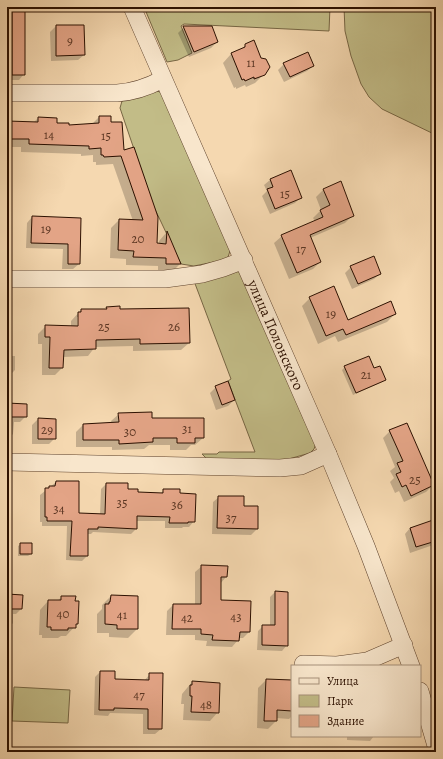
<svg xmlns="http://www.w3.org/2000/svg" width="443" height="759" font-family="Alegreya,serif">
  <rect width="100%" height="100%" fill="#f5d8b0"/>
  <filter id="stains"><feTurbulence type="fractalNoise" baseFrequency=".005" numOctaves="4"/><feColorMatrix values="0 0 0 0 .2 0 0 0 0 .09 0 0 0 0 .02 0 0 0 .5 -.17"/></filter>
  <radialGradient id="worn" r=".72"><stop offset=".6" stop-color="#630" stop-opacity="0"/><stop offset="1" stop-color="#630" stop-opacity=".3"/></radialGradient>
  <path fill="#c2bc87" stroke="#764" d="M144 7H330L329 31 184 24 181 26 192 53 178 60 167 62Z
    M344 7H436V135L382 109 369 97 361 84 351 56 345 31Z
    M154 90 163 93 231 248 228 257 224 260 194 266 181 264 153 205 120 108 122 101Z
    M231 271 242 272 316 443 314 449 310 453 278 462 207 459 202 454H217L219 452H255L228 381 231 379 194 281Z
    M14 687 70 690 68 723 12 721Z"/>
  <path fill="#0003" fill-rule="evenodd" d="M12 11 24 74 19 80H7V17Z
    M56 26 84 55 78 60 51 61 50 32Z
    M184 27 217 42 211 48 189 57 178 33Z
    M246 45 264 74 255 83 246 87 245 85 236 89V87L234 88 223 63 231 54 240 50Z
    M284 64 313 66 307 71 284 82 278 70Z
    M7 117H9V122L33 123 38 118 56 124 68 126 92 124 99 117 111 123 123 152 156 244H159V241L166 233 180 264 172 272 158 271V266L126 265V259L110 258 111 228 119 220 133 221 113 164 96 165V162H93V155L81 156V154L21 152V147H7Z
    M270 180 301 197 295 203 270 214 262 196 267 191 264 185Z
    M323 190 353 215 345 223 310 238 320 262 313 269 289 279 274 243 282 236 315 221 313 218 321 210 316 197Z
    M32 217 80 219 79 264 73 269H62L63 249 26 248 27 223Z
    M351 267 380 274 374 279 352 289 345 273Z
    M310 298 348 321 395 314 387 322 338 342 335 336 318 344 302 306Z
    M107 308 119 310 189 343 181 350 133 351V346L95 347 88 356 63 357 62 368 55 375H42V344H38V334L46 326 71 327V321L81 310H105ZM77 317H79V331H77Z
    M7 356H15V370L9 376H7Z
    M345 367 374 370 385 379 382 382 353 395 342 370Z
    M216 387 234 400 228 406 216 410 210 393Z
    M7 404 26 416 20 422H14L13 434 8 439H7Z
    M119 414 151 419 203 438 195 445H191L186 450H170V445H149L144 449 112 450V447H76V432L84 424H112L111 421Z
    M38 419 55 438 49 444H32V425Z
    M390 431 433 485 426 492 404 502 399 491 395 493 390 482 394 478 390 471 395 467 383 438Z
    M56 482 78 514 100 515 101 489 106 484 137 493 160 494 164 490 179 494 194 521 189 527H183L182 528H165V521H136V529L131 534 93 532 91 534H87V556L82 561 66 560 67 526H42V522H40V495Z
    M219 497 257 529 251 535 212 534 213 502Z
    M436 520V544L410 553 405 534 410 528Z
    M21 544 31 554 28 556H18V546Z
    M202 566 227 567 226 577 220 584V601L250 602 249 632 243 638H239L238 640 232 647 206 646 207 641 195 640V635H166L167 611 173 605H195V572Z
    M275 592 287 645 282 651 257 650 258 631 263 626H270V597Z
    M7 595 21 609 16 614H13V623L7 630Z
    M111 596 137 629 128 638 109 637V633H97V614L102 609V605Z
    M62 597 77 624 66 636H61L58 638H42V635H39L40 610 48 601H57Z
    M100 672 114 680 144 681 150 674 161 729 155 734H143V714L110 713 108 716 94 715 95 677Z
    M266 680 292 681V716L289 719 276 718V721L268 729 257 728 258 688Z
    M192 682 218 712 210 721 183 720 184 704H181L182 694Z
    M347 736H374L370 741 347 740Z"/>
  <path fill="#e3a486" stroke="#2c1000" d="M12 10H25V75H12Z
    M56 25H84L85 55 56 56Z
    M183 26H212L218 42 194 52Z
    M254 40 261 58 266 59 270 67 265 75 254 79V77L245 81 244 79 242 80 231 53 245 47V44Z
    M308 52 314 66 290 77 283 63Z
    M99 116H111V122H122L124 150 134 147 158 217 157 243 166 244 167 231 181 264H166V258L133 257 134 251 118 250 119 219 143 220 121 156 104 157 103 155H101V148L89 149V146L29 144V139H7V121L38 122V117L57 118V123H69V125L99 123Z
    M291 170 302 198 275 209 267 189 273 187 270 179Z
    M341 181 354 216 310 235 321 262 297 273 281 235 323 217 320 210 330 205 323 189Z
    M32 216 81 218 80 264H68V244L31 243Z
    M374 256 381 274 358 284 350 266Z
    M334 286 348 320 391 301 396 314 346 335 343 329 326 336 309 297Z
    M120 306V309L189 308 190 343 140 344V339L96 340V349L64 350 63 368H49L50 337H45V325L78 326V312H81V309H107L106 307Z
    M369 356 374 368 380 366 386 380 356 393 344 366Z
    M228 381 235 400 222 405 215 386Z
    M7 403 27 404V417H7Z
    M152 412V418H204V438H195V443H177V438H153V442L119 444V440H83V424L119 422 118 413Z
    M38 418 56 419V439H38Z
    M407 423 434 485 411 496 406 485 402 487 396 474 401 472 397 463 403 461 389 430Z
    M56 481H79V513L105 514 106 483H128V489H138V492L163 493V489H180V493L196 494 195 522H188V523H169L170 517 137 516V529L98 527V529H88V556H70L72 521H47V517H45V488H49V486H55Z
    M218 496H244V506H258V529L217 528Z
    M436 519V541L416 547 410 528Z
    M20 543H32V554H20Z
    M201 565 228 566 227 577H221V600L251 601 250 632H240L239 641 212 640 213 635 201 634V629H172L173 604H201Z
    M275 591 288 592V646L262 645V625H275Z
    M7 594 23 595 22 609H7Z
    M111 595 138 596V629H117V625L105 624V604H109V602H110Z
    M61 596H76L75 601H79L78 624H76V628H68V630H51V627H47L48 600H61Z
    M100 671H115V679L149 680V673H163L162 729H148V709L114 708V710H99Z
    M266 679 292 680V711L277 710V721H264Z
    M192 681 220 683 219 713 191 712 192 696H190V685H192Z"/>
  <g fill="none" stroke-linecap="round" stroke-linejoin="round">
    <g stroke="#5e422c" stroke-width="18">
      <g id="street">
        <path id="s1" d="M132 7 328 454 366 546 411 666"/>
        <path d="M7 93H117C135 92 148 87 163 79"/>
        <path d="M7 279H165L202 274 223 268 244 260"/>
        <path d="M7 462 280 468 301 466 328 454"/>
        <path d="M303 664 337 665 367 661 404 645"/>
        <path d="M420 691 436 746"/>
      </g>
    </g>
    <use href="#street" stroke="#f8e6cc" stroke-width="17"/>
  </g>
  <g text-anchor="middle" dominant-baseline="central" stroke-width="3.5" stroke-linejoin="round" paint-order="stroke">
    <g font-size="13" fill="#5a3522">
      <text x="70" y="40">9</text>
      <text x="251" y="62">11</text>
      <text x="49" y="134">14</text>
      <text x="106" y="135">15</text>
      <text x="285" y="193">15</text>
      <text x="46" y="228">19</text>
      <text x="138" y="238">20</text>
      <text x="301" y="248">17</text>
      <text x="331" y="313">19</text>
      <text x="104" y="326">25</text>
      <text x="174" y="326">26</text>
      <text x="366" y="374">21</text>
      <text x="187" y="428">31</text>
      <text x="47" y="429">29</text>
      <text x="130" y="431">30</text>
      <text x="415" y="479">25</text>
      <text x="122" y="502">35</text>
      <text x="177" y="504">36</text>
      <text x="59" y="508">34</text>
      <text x="231" y="517">37</text>
      <text x="63" y="613">40</text>
      <text x="122" y="614">41</text>
      <text x="236" y="616">43</text>
      <text x="187" y="617">42</text>
      <text x="139" y="694">47</text>
      <text x="206" y="704">48</text>
    </g>
    <g font-size="15" fill="#2c1000" stroke="#f8e6cc">
      <text stroke="none"><textPath href="#s1" startOffset="358">улица Полонского</textPath></text>
    </g>
  </g>
  <rect width="443" height="759" fill="none" stroke="#f5d8b0" stroke-width="24"/>
  <rect x="8" y="8" width="427" height="743" fill="none" stroke="#2c1000" stroke-width="2"/>
  <rect x="12" y="12" width="419" height="735" fill="none" stroke="#2c1000"/>
  <rect x="291" y="665" width="130" height="72" fill="#f8e6cc" stroke="#a6907a"/>
  <rect x="299" y="678" width="20" height="6" fill="#f8e6cc" stroke="#a6907a"/>
  <text x="327" y="685" font-size="12" fill="#2c1000">Улица</text>
  <rect x="299" y="695" width="20" height="12" fill="#c2bc87" stroke="#a6907a"/>
  <text x="327" y="705" font-size="12" fill="#2c1000">Парк</text>
  <rect x="299" y="715" width="20" height="12" fill="#e3a486" stroke="#a6907a"/>
  <text x="327" y="725" font-size="12" fill="#2c1000">Здание</text>
  <rect width="100%" height="100%" filter="url(#stains)"/>
  <rect width="100%" height="100%" fill="url(#worn)"/>
</svg>
